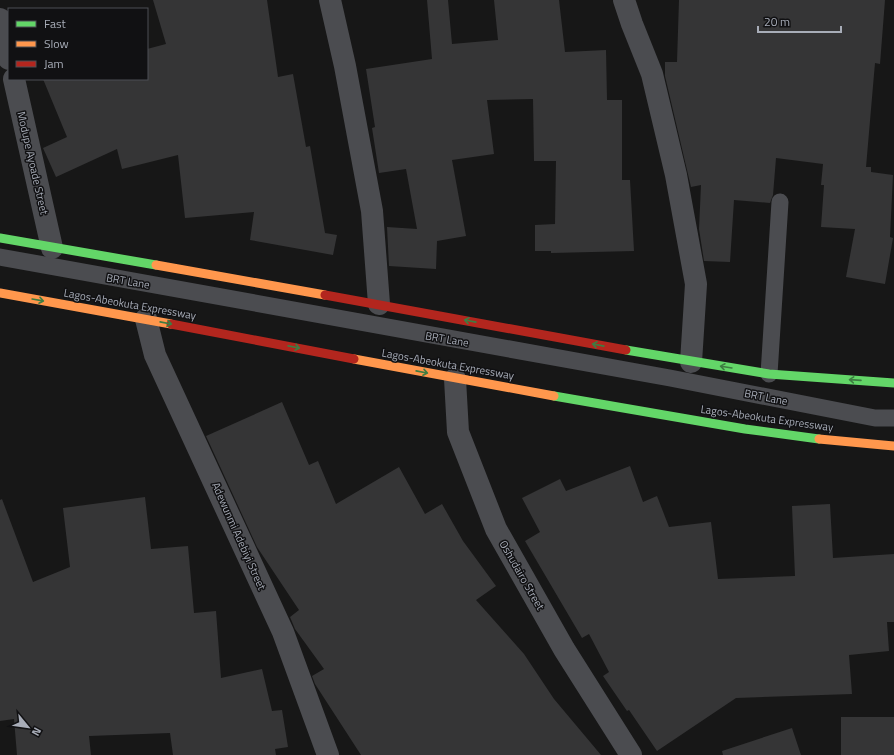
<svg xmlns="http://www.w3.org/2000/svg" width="894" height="755" font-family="'Titillium Web',sans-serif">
  <rect width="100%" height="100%" fill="#171717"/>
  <path fill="#353536" d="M153 0H267L278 77 293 74 306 147 310 146 325 233 337 235 333 255 250 240 254 212 185 218 178 155 122 169 117 149 56 177 43 148 67 137 43 79H147V49L166 44Z
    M427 0H448L452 44 498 40 494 0H559L565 52 606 50 607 100H622V180H630L634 251 551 253V251H535V225L555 224 556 161H534L533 99 487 100 494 154 452 160 466 236 437 241 436 269 389 266 387 227 417 229 406 169 379 173 372 128 375 127 366 69 432 59Z
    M679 0H885L880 64 875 63 866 167H871V172L893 175 890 237 893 238 885 284 846 277 855 229 821 227 824 185H821L823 164 776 158 773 195 770 203 734 200 730 262 704 261 699 229 701 185 691 187 665 76V62H677Z
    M282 402 309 465 318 461 336 504 399 467 425 514 442 504 463 541 496 586 476 600 524 654 554 699 601 755H361L315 684 312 676 324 669 295 629 290 617 299 610 257 547 206 436Z
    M630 466 643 502 657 496 669 527 711 522 718 579 795 576 792 506 830 504 833 558 894 554V622H887L889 651 849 655 852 694 736 698 657 751 629 710 627 711 603 676 609 672 589 634 582 638 525 541 540 532 522 498 560 479 566 491Z
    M145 497 151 549 188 546 194 613 216 611 221 678 262 669 272 711 282 710 288 747 275 749 276 755H173L170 733 89 736 91 755H17L14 719 0 721V500L2 499 33 582 70 567 63 508Z
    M841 717H894V755H841Z
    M792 728 801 755H723L722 751Z"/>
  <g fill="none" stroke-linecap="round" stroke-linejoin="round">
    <path stroke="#4b4c50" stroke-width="17" d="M0 257 670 378 875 418H894
      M769 374 780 202"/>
    <path stroke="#4b4c50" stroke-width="22" d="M330 0 345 66 372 211 379 304
      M624 0 632 24 652 74 676 175 696 284 691 362
      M0 19 9 59
      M14 79 52 248
      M146 319 155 355 283 632 328 755
      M455 379 458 432 496 529 564 649 631 755"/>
    <path stroke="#63d668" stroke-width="9" d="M0 238 156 265
      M626 350 769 374 894 383
      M554 396 745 429 819 439"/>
    <path stroke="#ff974d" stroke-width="9" d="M156 265 325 295
      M0 293 171 324
      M354 359 554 396
      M819 439 894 446"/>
    <path stroke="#b3261e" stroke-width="9" d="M325 295 626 350
      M171 324 354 359"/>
  </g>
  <defs><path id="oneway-shaft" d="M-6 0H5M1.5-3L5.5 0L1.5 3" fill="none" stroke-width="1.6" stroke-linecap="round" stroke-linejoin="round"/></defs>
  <g stroke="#3e7d42">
    <use href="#oneway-shaft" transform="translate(38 300) rotate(10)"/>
    <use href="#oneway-shaft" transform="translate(470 321) rotate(-169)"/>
    <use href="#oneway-shaft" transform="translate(166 323) rotate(11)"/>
    <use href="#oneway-shaft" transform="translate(598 345) rotate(-169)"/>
    <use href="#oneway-shaft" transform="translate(294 347) rotate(11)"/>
    <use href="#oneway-shaft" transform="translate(726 367) rotate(-171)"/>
    <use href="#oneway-shaft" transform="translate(422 372) rotate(11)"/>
    <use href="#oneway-shaft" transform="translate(855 380) rotate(-176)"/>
  </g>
  <g text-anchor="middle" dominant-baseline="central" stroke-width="3" stroke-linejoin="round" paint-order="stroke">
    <g font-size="11" fill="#a8adb8" stroke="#111113">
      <text transform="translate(33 163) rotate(77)">Modupe Ayoade Street</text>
      <text transform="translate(128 281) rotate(10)">BRT Lane</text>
      <text transform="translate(130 304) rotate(10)">Lagos-Abeokuta Expressway</text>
      <text transform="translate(447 339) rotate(10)">BRT Lane</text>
      <text transform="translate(448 364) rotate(10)">Lagos-Abeokuta Expressway</text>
      <text transform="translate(766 397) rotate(11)">BRT Lane</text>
      <text transform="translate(767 418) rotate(8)">Lagos-Abeokuta Expressway</text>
      <text transform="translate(239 536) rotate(66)">Adewunmi Adebiyi Street</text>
      <text transform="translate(522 575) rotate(60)">Oshudairo Street</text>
    </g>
  </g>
  <rect x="8" y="8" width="140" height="72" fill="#111113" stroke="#4d4f55"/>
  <rect x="16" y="21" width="20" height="6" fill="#63d668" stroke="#4d4f55"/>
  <text x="44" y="28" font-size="12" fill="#a8adb8">Fast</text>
  <rect x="16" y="41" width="20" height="6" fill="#ff974d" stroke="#4d4f55"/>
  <text x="44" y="48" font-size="12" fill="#a8adb8">Slow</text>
  <rect x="16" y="61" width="20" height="6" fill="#b3261e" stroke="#4d4f55"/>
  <text x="44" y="68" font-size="12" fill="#a8adb8">Jam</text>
  <g transform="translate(28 727) rotate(119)" stroke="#111113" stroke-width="3" paint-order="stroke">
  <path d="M0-3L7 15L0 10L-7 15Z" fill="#a8adb8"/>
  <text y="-6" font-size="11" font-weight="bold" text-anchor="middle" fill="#a8adb8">N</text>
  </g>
  <path d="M758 26v6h83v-6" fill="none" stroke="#a8adb8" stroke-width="2"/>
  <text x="764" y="26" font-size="12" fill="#a8adb8" stroke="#111113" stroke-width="3" paint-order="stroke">20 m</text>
</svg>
